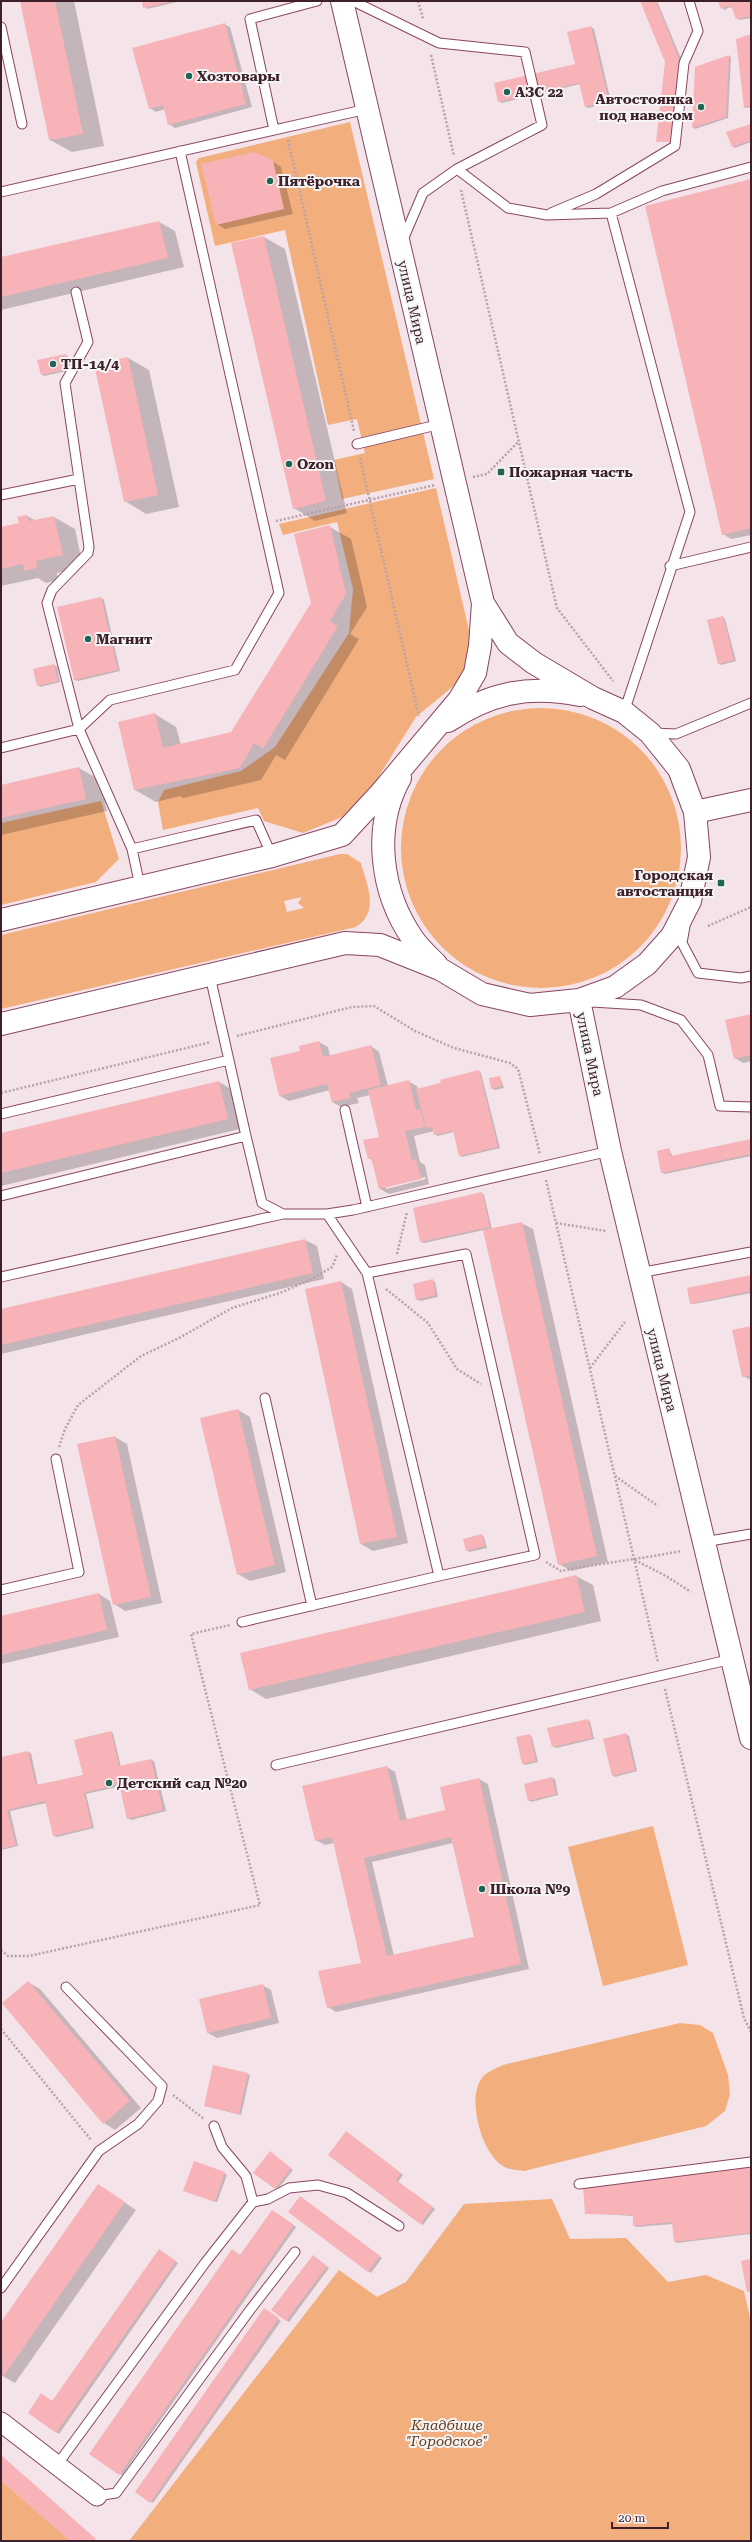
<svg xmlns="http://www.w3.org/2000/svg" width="752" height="2542" font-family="'Roboto Serif',serif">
  <rect width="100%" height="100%" fill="#f4e3e8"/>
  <path fill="#f3ae7e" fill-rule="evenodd" d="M350 122 434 479 342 499 334 460 365 453 357 419 328 425 285 230 215 246 196 162 199 158Z
    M436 488 471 639 468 674 416 717 357 811 303 833 264 821 258 808 163 830 158 802 164 790 241 771 275 747 349 633 353 589 337 522 283 535 279 524Z
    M401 848a140 140 0 1 1 280 0a140 140 0 1 1-280 0Z
    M101 801 119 859 96 882 1 905V823Z
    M340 854H347L361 863C367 886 380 911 356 927L1 1009V935ZM302 897 298 903 304 908 287 912 284 901Z
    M653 1826 688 1965 603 1986 568 1847Z
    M680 2023 700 2025 713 2033 728 2075 730 2094 725 2111 706 2126 524 2171C518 2170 509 2170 503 2166 482 2154 466 2098 482 2078 486 2072 497 2068 503 2065Z
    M552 2199 570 2239 626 2238 668 2282 706 2275 744 2291 751 2322V2541H129L339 2270 377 2297 406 2282 464 2204Z
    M1 2481 77 2541H1Z"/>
  <path fill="#0003" fill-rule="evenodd" d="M21 1H74L104 146 72 152 50 140Z
    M143 1H181L147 9Z
    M641 1H657L682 61 674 142 657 141 666 62Z
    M719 1H751V18L739 20 733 8 730 7 724 10Z
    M224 24 230 27 252 107 175 128 169 124 165 109 156 112 150 108Z
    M591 27 594 29 611 102 588 108 585 106 580 84 502 103 499 101 576 65Z
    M751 35V107L748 108 745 107Z
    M729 56 731 57 728 118 695 129 693 127Z
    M751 125V142L735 148 732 146Z
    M272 161 281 167 293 214 225 229 217 224Z
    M751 180V535L731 539 723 534Z
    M159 222 175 231 184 267 1 310V258Z
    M264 237 285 249 347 513 315 521 294 508Z
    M65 355 68 356 71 370 44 376 42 374Z
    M128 358 149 370 179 507 146 514 125 501Z
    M27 516 36 521 54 517 75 529 83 567 57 573 58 580 46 583 38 578 1 586V528L20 524 19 517Z
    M330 527 351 539 367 607 350 634 359 639 285 760 276 755 261 780 183 798 180 796 156 802 135 790 155 714 176 727 181 745 231 733 312 603Z
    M101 598 104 600 120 671 78 681 75 680Z
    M723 617 725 619 736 661 721 665 719 663Z
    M54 665 57 667 60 682 40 687 38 685Z
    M79 768 100 780 107 811 1 835V786Z
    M751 1015V1061L743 1063 735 1058Z
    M319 1042 328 1047 330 1056 371 1046 379 1052 388 1086 408 1081 417 1086 418 1090 479 1071 481 1073 500 1148 462 1157 460 1155 454 1132 437 1136 434 1131 414 1136 420 1162 425 1165 429 1184 389 1194 380 1189 373 1161 369 1158 380 1137 370 1095 357 1098 359 1103 341 1107 332 1102 330 1090 289 1101 280 1096 301 1051ZM425 1177 426 1179 386 1189V1187Z
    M500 1077 504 1088 495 1090 492 1088Z
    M219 1082 235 1091 244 1128 1 1186V1134Z
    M751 1141V1156L665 1174 662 1172 669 1149 673 1157Z
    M482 1193 484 1195 492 1229 521 1223 533 1229 608 1562 571 1571 559 1564 484 1230 424 1243 421 1242Z
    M305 1240 317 1246 324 1279 1 1354V1310Z
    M751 1276V1293L694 1304 691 1303Z
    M432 1280 435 1282 438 1297 420 1301 417 1299Z
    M341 1282 352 1289 408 1543 373 1551 361 1544 306 1290Z
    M751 1327V1380L743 1376Z
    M238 1410 250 1417 286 1572 250 1581 238 1574Z
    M115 1437 127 1444 162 1603 125 1611 114 1604Z
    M482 1535 484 1537 487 1548 469 1552 467 1550Z
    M576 1576 593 1585 601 1621 266 1699 250 1689Z
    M99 1594 110 1601 119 1637 1 1664V1617Z
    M587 1720 590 1721 594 1739 556 1748 553 1746Z
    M111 1732 113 1733 121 1767 151 1760 154 1761 166 1811 131 1820 128 1818 121 1786 86 1794 94 1828 57 1837 54 1836 46 1803 10 1811 18 1846 1 1850V1758L28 1752 31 1753 38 1786 84 1775Z
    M626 1734 629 1736 637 1771 615 1777 613 1775 604 1739Z
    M530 1735 532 1737 538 1762 525 1765 523 1763Z
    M387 1767 395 1772 407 1820 446 1811 479 1779 488 1784 529 1969 336 2012 328 2007 363 1963 334 1843 325 1845 316 1840ZM453 1843 475 1937 394 1956 372 1862Z
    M552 1778 555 1779 558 1795 531 1802 529 1800Z
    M28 1982 40 1989 141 2108 115 2130 104 2123Z
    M262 1985 271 1990 279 2023 217 2038 208 2033Z
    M247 2074 250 2075 241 2115 205 2106Z
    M349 2134 403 2175 398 2182 435 2209 423 2225 330 2154Z
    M272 2154 293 2170 278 2189 276 2188Z
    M751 2168V2242L750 2234 677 2243 674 2241 673 2224 636 2227 634 2225V2216L586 2213Z
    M224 2173 227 2175 217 2202 187 2192Z
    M98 2185 136 2210 15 2383 1 2375V2324Z
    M303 2199 382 2258 371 2273 368 2271Z
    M275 2212 296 2227 122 2475 120 2474 241 2256Z
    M161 2252 178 2263 59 2434 29 2413 53 2402Z
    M316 2258 329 2268 289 2322 286 2320Z
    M267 2311 281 2321 153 2503 151 2502 137 2492Z"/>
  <path fill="#f7b3b7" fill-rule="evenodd" d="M20 1H55L83 134 49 140Z
    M142 1H171V2L143 8Z
    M640 1H656L679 59 672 141 656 142 665 62Z
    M718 1H751V16L736 19 732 8 727 6 721 9Z
    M225 23 246 104 168 125 163 105 149 109 132 48Z
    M591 26 609 101 585 107 579 83 498 102 494 83 575 64 567 32Z
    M751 34V105L744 108 736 39Z
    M729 55 726 117 692 128 695 67Z
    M751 124V140L732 147 726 132Z
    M254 152 273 160 284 209 216 225 201 164Z
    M751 179V528L722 535 645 206Z
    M159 221 168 258 1 297V257Z
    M264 236 326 501 293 509 231 243Z
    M66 354 69 369 41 375 37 360Z
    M128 357 158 495 124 502 94 364Z
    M27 515 29 521 54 516 63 555 36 561 37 568 24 571 23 564 1 569V527L19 523 17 517Z
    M330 525 346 594 330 621 338 626 263 749 254 743 240 768 134 790 118 722 155 713 163 748 231 732 311 603 294 534Z
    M101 597 118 670 74 680 57 607Z
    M723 616 734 660 718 664 707 620Z
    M54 664 58 681 37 686 33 669Z
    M79 767 86 799 1 818V785Z
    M751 1014V1055L734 1059 725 1020Z
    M319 1041 323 1057 371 1045 381 1085 349 1093 350 1098 332 1102 327 1084 279 1096 270 1058 300 1051 299 1046Z
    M479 1070 498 1147 459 1156 453 1131 434 1135 432 1127 426 1128 416 1089 441 1083 440 1080Z
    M500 1076 502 1086 491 1089 489 1078Z
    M409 1080 416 1110 420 1109 425 1127 405 1131 412 1160 416 1159 421 1179 379 1189 371 1158 368 1159 363 1140 379 1137 368 1090Z
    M219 1081 228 1119 1 1173V1133Z
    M751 1139V1154L661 1173 657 1151 669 1148 671 1156Z
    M482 1192 490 1227 420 1242 413 1208Z
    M522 1222 597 1556 558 1565 483 1230Z
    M305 1239 313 1273 1 1345V1309Z
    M751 1275V1291L690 1304 687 1288Z
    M433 1279 436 1295 416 1300 413 1284Z
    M341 1281 397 1537 360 1544 305 1289Z
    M751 1326V1375L742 1377 732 1330Z
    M238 1409 275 1565 237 1575 200 1418Z
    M115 1436 151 1597 113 1605 77 1444Z
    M482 1534 485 1546 466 1551 463 1539Z
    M576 1575 585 1612 249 1690 240 1653Z
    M99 1593 107 1630 1 1655V1616Z
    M588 1719 592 1738 552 1747 547 1728Z
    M111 1731 119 1766 151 1759 163 1810 127 1819 119 1784 84 1793 92 1827 53 1836 45 1801 7 1810 16 1845 1 1849V1757L28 1751 36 1785 83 1775 74 1740Z
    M626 1733 635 1770 612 1776 603 1739Z
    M530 1734 536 1761 522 1764 516 1737Z
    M387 1766 400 1821 445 1810 440 1787 479 1778 521 1964 327 2008 318 1971 361 1963 332 1837 315 1841 302 1786ZM451 1837 474 1937 387 1956 364 1858Z
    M552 1777 556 1794 528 1801 524 1784Z
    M28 1981 130 2101 103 2124 2 2003Z
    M263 1984 271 2018 207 2033 199 1999Z
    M213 2065 248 2073 239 2114 204 2106Z
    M346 2131 401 2173 396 2180 433 2207 420 2224 328 2155Z
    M270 2151 291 2168 275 2189 253 2173Z
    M194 2161 225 2172 215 2202 183 2191Z
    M751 2167V2241L749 2233 674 2242 672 2222 633 2226V2215L585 2214 583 2187Z
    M98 2184 125 2202 3 2377 1 2322Z
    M300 2196 380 2256 368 2272 288 2212Z
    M272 2210 294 2225 119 2475 89 2454 232 2249 240 2255Z
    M159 2249 176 2261 56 2433 28 2413 41 2393 52 2401Z
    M313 2255 327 2266 286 2321 271 2310Z
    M751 2259V2291L747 2292 741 2261Z
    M264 2308 279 2318 150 2503 135 2492Z
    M1 2455 96 2539 94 2541H70L1 2481Z"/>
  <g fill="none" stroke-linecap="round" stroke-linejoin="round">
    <g stroke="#894561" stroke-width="11">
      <path id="service" d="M353 1 439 43 525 52 542 125 457 169 423 193 402 242
        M1 27 22 124
        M274 130 250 19 317 1
        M457 169 508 208 547 215 611 213 662 191 751 167
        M1 192 367 109
        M551 213 596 194 675 146 684 63 698 31 689 1
        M611 213 690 512 624 712
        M76 292 88 342 65 383 79 479
        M357 444 441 424
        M1 495 79 479 89 547 88 553 52 590 47 603 79 729 110 700 235 670 279 593 180 151
        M670 566 751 547
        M653 733 676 734 751 703
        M1 748 79 729 132 849 140 886
        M132 849 256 820 272 856
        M685 926 682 943 698 973 741 978 751 976
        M210 976 246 1136
        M592 1002 641 1005 681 1020 708 1055 720 1106 751 1107
        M345 1110 367 1207
        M1 1114 229 1060
        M1 1196 246 1136 262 1203 283 1214H327L353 1210 610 1151
        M327 1214 367 1273 439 1576 535 1555 466 1254 367 1273
        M639 1273 751 1252
        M1 1277 283 1214
        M265 1398 312 1606
        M704 1542 751 1534
        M1 1590 79 1572 56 1459
        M242 1622 439 1576
        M276 1765 732 1659
        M214 2126 222 2147 246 2176 253 2202
        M579 2184 751 2162
        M1 2288 99 2151 138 2124 158 2101 162 2086 66 1987
        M57 2465 205 2263 253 2202 268 2199 289 2188 318 2185 347 2193 399 2226
        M97 2496 116 2493 250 2310 295 2252"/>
    </g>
    <g stroke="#894561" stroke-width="21">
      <path id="minor" d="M1 2422 97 2496"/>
    </g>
    <g stroke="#894561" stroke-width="24">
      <path id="tertiary" d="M695 812 751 800"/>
    </g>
    <g stroke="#894561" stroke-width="24">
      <path id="secondary" d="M448 721C491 692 530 685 580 695
        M400 778C372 829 381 893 413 939 419 948 428 956 436 964
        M1 920 272 856 342 835 380 794 459 700 475 673 480 646 483 603 342 1
        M579 1000 610 1151 751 1738
        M1 1024 345 943 380 945 440 969 482 994 530 1005 579 1000 615 987 647 964 672 936 690 901 699 857 695 812 679 769 650 733 624 712 593 698 534 663 508 643 483 603"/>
    </g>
    <path stroke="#b7a2a9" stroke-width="2.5" stroke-dasharray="2 2" stroke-linecap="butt" d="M418 1 423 19
      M431 55 454 156
      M288 140 354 431
      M461 190 557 608 613 681
      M360 458 419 716
      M473 477 487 474 518 442
      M276 521 435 485
      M708 926 751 907
      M237 1036 352 1007 374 1006 415 1031 454 1048 510 1063 518 1069 540 1154
      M1 1093 211 1042
      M546 1180 658 1662
      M556 1223 606 1231
      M397 1254 407 1212
      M386 1289 428 1323 457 1369 481 1384
      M590 1368 625 1322
      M59 1447 65 1429 78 1405 141 1356 181 1337 232 1308 280 1293 312 1279 332 1267 337 1255
      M615 1476 658 1506
      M635 1560 666 1576 691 1592
      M546 1562 561 1571C601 1563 641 1559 681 1551
      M665 1689 744 2018 751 2032
      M1 1950 8 1956H29L260 1905 191 1634 230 1625
      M1 2029 91 2140
      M173 2095 204 2119"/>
    <use href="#service" stroke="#fff" stroke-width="9"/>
    <use href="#minor" stroke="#fff" stroke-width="19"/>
    <use href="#tertiary" stroke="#fff" stroke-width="22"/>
    <use href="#secondary" stroke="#fff" stroke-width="22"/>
  </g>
  <g fill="#1f6455" stroke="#f5f5f5" stroke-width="1.5">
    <circle cx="189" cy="76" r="4"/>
    <circle cx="507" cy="92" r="4"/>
    <circle cx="701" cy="107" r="4"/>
    <circle cx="270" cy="181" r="4"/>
    <circle cx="53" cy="364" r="4"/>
    <circle cx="289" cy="464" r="4"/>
    <rect x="497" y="468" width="8" height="8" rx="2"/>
    <circle cx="88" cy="639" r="4"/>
    <rect x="717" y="879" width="8" height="8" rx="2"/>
    <circle cx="109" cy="1783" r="4"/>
    <circle cx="482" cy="1889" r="4"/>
  </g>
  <g text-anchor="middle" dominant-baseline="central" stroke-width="4" stroke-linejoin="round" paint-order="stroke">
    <g font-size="14" font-weight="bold" fill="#3e202b" stroke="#f5f5f5" text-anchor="start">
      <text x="197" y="76">Хозтовары</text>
      <text x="515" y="92">АЗС 22</text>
      <text x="693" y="99" text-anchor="end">Автостоянка<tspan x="693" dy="16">под навесом</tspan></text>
      <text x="278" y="181">Пятёрочка</text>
      <text x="61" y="364">ТП-14/4</text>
      <text x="297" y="464">Ozon</text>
      <text x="509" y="472">Пожарная часть</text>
      <text x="96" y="639">Магнит</text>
      <text x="713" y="875" text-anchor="end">Городская<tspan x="713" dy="16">автостанция</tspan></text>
      <text x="117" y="1783">Детский сад №20</text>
      <text x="490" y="1889">Школа №9</text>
    </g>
    <g font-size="14" fill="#3e202b" stroke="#f5f5f5">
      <text transform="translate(412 302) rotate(77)">улица Мира</text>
      <text transform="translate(590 1054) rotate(78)">улица Мира</text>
      <text transform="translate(662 1370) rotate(76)">улица Мира</text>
    </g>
    <g font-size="14" font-style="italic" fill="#633918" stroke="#f5f5f5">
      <text x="447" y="2425">Кладбище<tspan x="447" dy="16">"Городское"</tspan></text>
    </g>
  </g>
  <rect width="752" height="2542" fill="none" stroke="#3e202b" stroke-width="4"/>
  <path d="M612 2522v6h56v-6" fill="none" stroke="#3e202b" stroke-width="2"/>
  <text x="618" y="2522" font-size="12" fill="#3e202b" stroke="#f5f5f5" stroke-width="3" paint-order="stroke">20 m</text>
</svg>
